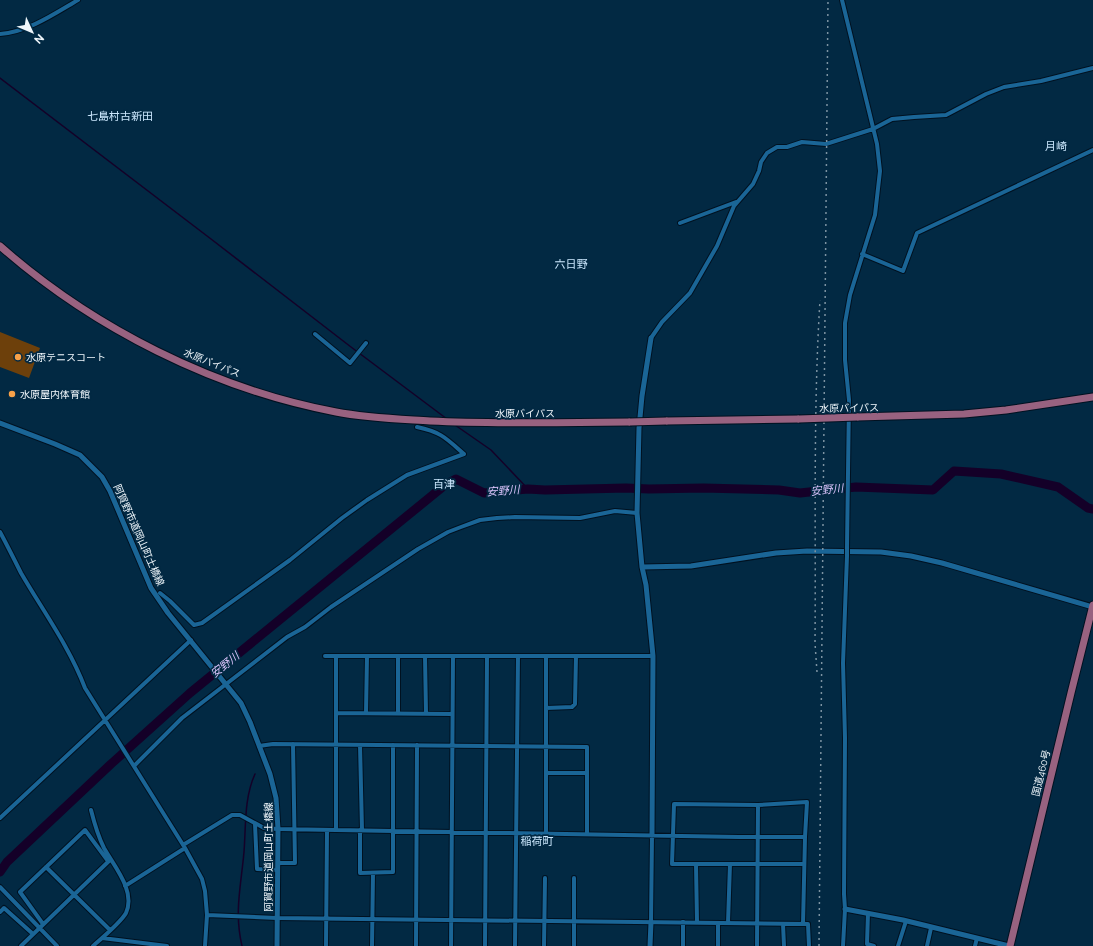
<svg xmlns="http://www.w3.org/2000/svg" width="1093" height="946" font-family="Raleway,'Noto Sans JP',sans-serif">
  <rect width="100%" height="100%" fill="#022943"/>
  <path fill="#6d400b" d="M0 332 40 348 29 378 0 367Z"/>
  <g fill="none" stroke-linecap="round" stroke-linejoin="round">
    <path stroke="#140028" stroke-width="1.5" d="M0 78 211 239 351 347 447 419
      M455 425 491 450 528 489
      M242 946C234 912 241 886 244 852 246 826 244 798 255 774"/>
    <path stroke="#140028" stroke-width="9" d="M0 872 7 862 111 764 190 693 445 485 456 479 484 493 528 489 545 490 626 488 649 489 703 488 779 490 800 493 856 487 933 490 954 471 1001 474 1058 487 1088 508 1093 509"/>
    <g stroke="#001120" stroke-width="6">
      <path id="minor" d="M842 0 877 144 880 171 875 215 850 295 845 323V360L849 400 847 547
        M0 34C28 32 54 14 78 0
        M680 223 736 202
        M862 254 903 271 917 233 1093 150
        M315 334 350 363 366 343
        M651 338 662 322 690 293 717 246 734 206 753 184 759 171 761 162 767 153 777 147H787L802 142 826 144 873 129 892 119 914 117 946 115 986 94 1004 87 1041 81 1093 68
        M0 532C7 545 14 559 21 573 43 611 69 646 85 688L185 848 202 879 205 891 207 915 205 946
        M160 593 170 601 194 625 202 623 290 560 342 518 367 500 407 475 464 454C446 438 441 432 417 427
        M325 656H653
        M398 656V713
        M425 656 426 713
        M546 708 572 707 575 704 576 656
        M336 713 452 714
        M366 713 367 656
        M360 745 362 830
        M259 746 273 744 587 747V834
        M134 766 182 718 287 637 305 627 331 607 418 549 448 532 461 527 480 520 497 518 515 517 580 518 615 511 637 513
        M546 773H587
        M91 810C94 822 98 836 104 848 114 866 136 891 126 913 121 922 101 939 93 946
        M0 818 191 640
        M255 824 257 869 278 870
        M336 830V656
        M360 830V873L393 872V745
        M546 833V656
        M183 845 232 815H240L264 828 278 829 739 837H805
        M278 863H295L293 744
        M696 864 697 922
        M46 867 110 930
        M125 886 185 848
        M0 887 57 946
        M0 912 4 908 33 934
        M868 913 867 944 874 946
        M207 915 277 918 808 924 809 946
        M651 922 652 835
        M728 923 730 864
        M43 924 20 892 85 830 108 861
        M783 924 784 946
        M803 924 805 837 807 802 758 805 674 804 672 864H804
        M102 938 167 946
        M21 946 110 860
        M326 946 327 830
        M372 946 373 873
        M416 946 417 745
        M451 946 453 656
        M485 946 487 656
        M515 946 518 656
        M544 946 545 878
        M574 946V878
        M683 946V922
        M718 946V923
        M757 946 758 805
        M843 946 845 909 844 894 845 738 843 663 847 556
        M898 946 906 921
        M927 946 931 928
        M975 946 977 938"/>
    </g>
    <g stroke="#001120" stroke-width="7">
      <path id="tertiary" d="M651 338 642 396 639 428 637 513 642 567 646 585 653 656 652 835
        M0 423 55 444 80 455 102 477 110 491 151 588 168 613 241 703 250 722 270 774 276 798 278 829 277 946
        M642 567 691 566 776 553 807 551 881 552 911 556 942 563 1093 607
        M845 909 903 920 1009 946
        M650 946 651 922"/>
    </g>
    <g stroke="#001120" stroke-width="9">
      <path id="trunk" d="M0 246C93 328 214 389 336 412 367 418 399 419 430 421 497 424 563 423 630 422
        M857 417 964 414 1006 410 1093 397
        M666 421 799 419
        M1010 946 1071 693 1093 605"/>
    </g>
    <use href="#minor" stroke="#1a6596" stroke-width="4"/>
    <use href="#tertiary" stroke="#1a6596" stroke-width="5"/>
    <use href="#trunk" stroke="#986280" stroke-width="7"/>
    <path stroke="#7d93a2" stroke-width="1.5" stroke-dasharray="2 4" stroke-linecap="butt" d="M817 672 815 643C816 529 813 414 820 300
      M819 946 828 0"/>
    <g stroke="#001120" stroke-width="6" stroke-linecap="butt">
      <path id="minor-bridge" d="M847 547V556"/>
    </g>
    <g stroke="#001120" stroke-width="9" stroke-linecap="butt">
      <path id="trunk-bridge" d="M799 419 857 417
        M630 422 666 421"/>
    </g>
    <use href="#minor-bridge" stroke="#1a6596" stroke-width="4"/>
    <use href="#trunk-bridge" stroke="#986280" stroke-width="7"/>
  </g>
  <g fill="#f7a149" stroke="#022943" stroke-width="1.5">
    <circle cx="18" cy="357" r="4"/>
    <circle cx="12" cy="394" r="4"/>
  </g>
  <g text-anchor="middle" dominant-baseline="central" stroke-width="3.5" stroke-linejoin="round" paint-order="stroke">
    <g font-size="10" fill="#eff6fb" stroke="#022943" text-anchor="start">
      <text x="26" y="357">水原テニスコート</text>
      <text x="20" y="394">水原屋内体育館</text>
    </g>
    <g font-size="10" fill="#eff6fb" stroke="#022943">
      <text transform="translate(212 363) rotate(22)">水原バイパス</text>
      <text transform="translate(849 408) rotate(-1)">水原バイパス</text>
      <text x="525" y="413">水原バイパス</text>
      <text transform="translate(139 535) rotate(66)">阿賀野市道岡山町土橋線</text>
      <text transform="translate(1041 773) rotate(-76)">国道460号</text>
      <text transform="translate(268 857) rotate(-90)">阿賀野市道岡山町土橋線</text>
    </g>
    <g font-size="11" fill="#cbe7fd" stroke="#022943">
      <text x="120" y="116">七島村古新田</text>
      <text x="1056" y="146">月崎</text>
      <text x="571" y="264">六日野</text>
      <text x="444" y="484">百津</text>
      <text x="537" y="841">稲荷町</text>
    </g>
    <g font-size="11" font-style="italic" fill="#d7c1f8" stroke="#022943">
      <text transform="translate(827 490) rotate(-6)">安野川</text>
      <text transform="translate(503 491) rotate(-4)">安野川</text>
      <text transform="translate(225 665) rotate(-39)">安野川</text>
    </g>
  </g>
  <g transform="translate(32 32) rotate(134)" stroke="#022943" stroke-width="3" paint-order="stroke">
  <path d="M0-3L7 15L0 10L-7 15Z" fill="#eff6fb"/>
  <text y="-6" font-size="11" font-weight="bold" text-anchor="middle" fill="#eff6fb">N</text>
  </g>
</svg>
